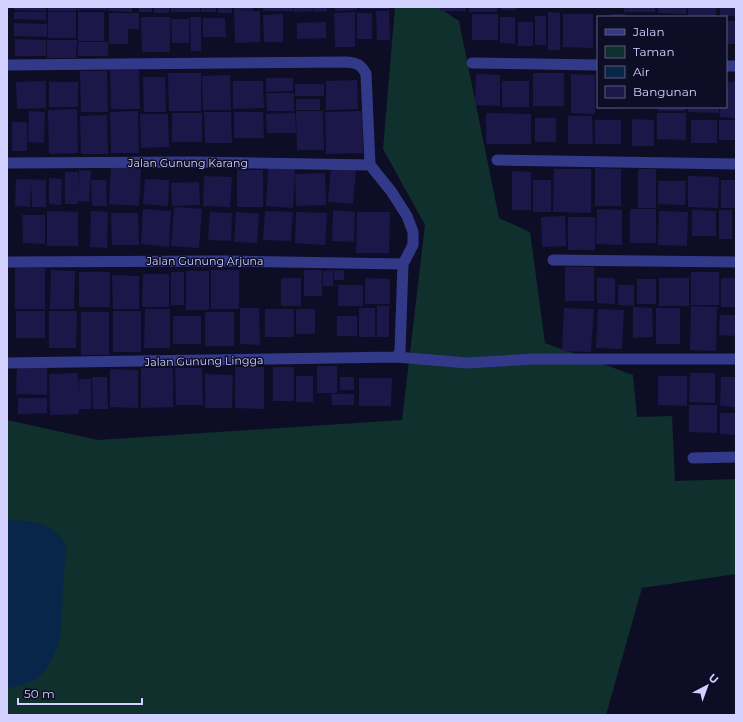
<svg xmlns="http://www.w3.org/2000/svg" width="743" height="722" font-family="Montserrat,sans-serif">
  <rect width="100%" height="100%" fill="#0e0d26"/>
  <path fill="#0f302c" d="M395 7H438L459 21 499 218 530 232 545 343 633 375 637 417 672 416 675 481 736 479V574L642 588 606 715H7V420L98 440 402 420 425 225 383 149Z"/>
  <path fill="#07264a" d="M7 519C33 523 51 519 66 545L60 635C58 649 48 672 35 680 27 684 16 686 8 688Z"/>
  <path fill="#1c1749" d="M14 7H46V11L14 10Z
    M48 7H76V11H48Z
    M77 7H107V10H77Z
    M108 7H132V12L108 11Z
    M139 7H152V12H139Z
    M154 7H169V13H154Z
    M171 7H200V12H171Z
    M201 7H216V12H201Z
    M218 7H232V13H218Z
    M234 7H253V10L236 11H260V42L235 43Z
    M263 7H293V11H263Z
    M294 7H313V11L294 12Z
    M314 7H327V11L314 12Z
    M335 7H357V10L335 11Z
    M360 7H389V9H360Z
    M441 7H466V11H441Z
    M469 7H497V12H469Z
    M501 7H516V10H501Z
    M624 7H655V12H624Z
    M658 7H686V14L658 13Z
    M688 7H716V17H688Z
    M720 7H736V16H720Z
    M376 11H389L390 40H377Z
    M14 12H46V20L14 19Z
    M48 12H76V38H48Z
    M78 12H104V41H78Z
    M355 12V47H335L334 13Z
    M548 12 560 13V50H548Z
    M109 13H139V29H128V44H109Z
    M357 13H372V39H357Z
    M283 14V42H264L263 15Z
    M472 14H498V40H472Z
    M563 14H593V48L563 47Z
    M611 14H625V17H611Z
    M535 16H546V45H535Z
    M141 17H170V52H142Z
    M190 17H201V51H191Z
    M500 17H515V44L500 43Z
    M203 18H225L226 37H203Z
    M171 19H189V43H172Z
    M596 20H598V46H596Z
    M726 21H736V44H726Z
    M326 22V38L297 39V23Z
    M518 22H533V46H518Z
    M14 23 47 24V37L14 36Z
    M15 39 46 40V56H15Z
    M47 40H77L76 58H47Z
    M78 42H108V56H78Z
    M110 70H139L140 109H111Z
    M80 71H107L108 112H81Z
    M168 73H201V111H169Z
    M533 73H564V106H533Z
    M476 74 500 75V106L475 105Z
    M571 74 595 75V114L571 113Z
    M230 75 231 110H203L202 76Z
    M143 77H165L166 112H144Z
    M266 78H293V91L266 92Z
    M357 80 358 109 326 110V81Z
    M46 81V108L17 109 16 82Z
    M233 81H263L264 108 233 109Z
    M502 81H529V107H502Z
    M49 82H78V107H49Z
    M726 82H736V118L720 117V107H726Z
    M295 84H324V96H295Z
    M266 93H294V111H267Z
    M296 99H320V110H296Z
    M597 107H620V109H597Z
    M658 107H685V111H658Z
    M688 107H719V113L688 112Z
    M77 109 78 153 49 154 48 110Z
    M29 111 45 112 44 143 28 142Z
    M138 111 139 153H111L110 112Z
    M296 111H323L324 150H297Z
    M362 111 363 153 326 154 325 112Z
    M204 112H231L232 143H205Z
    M234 112H263L264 138H234Z
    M172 113H202V142H172Z
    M295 113 296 133H267L266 114Z
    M486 113 531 114V144H486Z
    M657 113H686V140L657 139Z
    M140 114H168L169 147 141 148Z
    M107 115 108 154H81L80 116Z
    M568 116H592L593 144H568Z
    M535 118H556V142H535Z
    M632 119 654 120V146H632Z
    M595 120H621V144H595Z
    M691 120H717V143H691Z
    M719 120H736V140H719Z
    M12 122H27V151H12Z
    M111 165 141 167 139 206 109 204Z
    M331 167 356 169 353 204 328 202Z
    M268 168 295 169 293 208 266 206Z
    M595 168 621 169V206H595Z
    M554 169H591V213L553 212Z
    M638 169H656V208H638Z
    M79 170 91 171 89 202 78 201V204H65V172H78L79 191Z
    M237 170H263V207H237Z
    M512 171 531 172V210H512Z
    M325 173 326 205 296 206 295 174Z
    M204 176 232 177 230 207 203 206Z
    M688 176 719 177 718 208 688 207Z
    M49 178 62 179 61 205 49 204Z
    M16 179 46 180V207H32L31 184 30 207 15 206Z
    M145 179 169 180 168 206 143 204Z
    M91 180H106L107 206H92Z
    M533 180H551V212H533Z
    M721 180H736V208H721Z
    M658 181H686L685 205 658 204Z
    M199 182 200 205 172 206 171 183Z
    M174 207 202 209 199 248 171 246Z
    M143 209 171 211 169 247 141 244Z
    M597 209 622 210V245L596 244Z
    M630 209H656V243H630Z
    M333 210 355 212 354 242 332 241Z
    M692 210 716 211V236H692Z
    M719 210H732V239H719Z
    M47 211 78 212V246H47Z
    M91 211 108 212 107 248 90 247Z
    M265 211 293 212 291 241 263 240Z
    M659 211 688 212 687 246 658 245Z
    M210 212 232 213 231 241 208 240Z
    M236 212 259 214 257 243 234 242Z
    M296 212 327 213 325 245 295 243Z
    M357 212H390L389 253H356Z
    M111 213H138L139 245H112Z
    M22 215H45V244L23 243Z
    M565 216 566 246 542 247 541 217Z
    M568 217H595V250H568Z
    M15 267 45 268V309H15Z
    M565 267H594V301H565Z
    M51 270 75 271 74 309H50Z
    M211 270H239V309H211Z
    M304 270H322V296H304Z
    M333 270V286H323V271Z
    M334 270H344V280H334Z
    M186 271H209V310H186Z
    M79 272H110V307H79Z
    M171 272H184V305H171Z
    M691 272H719V305H691Z
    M143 274H169V307H142Z
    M112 275 139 276V309H113Z
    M281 278H301V306H281Z
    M365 278 390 279V304H365Z
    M597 278H615V304L597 303Z
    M659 278H689V306H659Z
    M721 278H736V307H721Z
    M637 279H656V304H637Z
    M338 285H363V306H338Z
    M618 285H634V306L618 305Z
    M377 306H389V337H377Z
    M691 306 717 307 716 351 690 350Z
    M633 307 652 308 653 337 633 338Z
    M240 308H259L260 345 240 344Z
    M359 308H375V337H359Z
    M564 308 594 309 591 352 562 351Z
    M656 308H680V344H656Z
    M145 309H170V348H144Z
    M265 309H294V337H265Z
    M296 309H315V334H296Z
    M598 309 624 310 622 349 596 348Z
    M16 311H45V338H16Z
    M49 311H77L76 348H49Z
    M113 311H141V352H113Z
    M81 312H109V355H81Z
    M205 312H234V346H205Z
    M720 315H736V336L719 335Z
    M173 316H201V344H173Z
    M337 316H357V336H337Z
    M317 366H337V393H317Z
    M17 367 47 368V395L16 394Z
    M235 367H264V409L235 408Z
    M273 367H294V401H273Z
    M141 368H173V407L141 408Z
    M175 368H202L203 405H176Z
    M110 369 138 370V408L110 407Z
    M78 373 79 399V379H91V409H79V414L50 415 49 374Z
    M690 373H715V403L689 402Z
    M205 374 233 375 232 408H205Z
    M296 376H313V402H296Z
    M658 376H687V406L658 405Z
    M92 377H107L108 409H93Z
    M340 377H354V390H340Z
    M721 377H736V407L720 406Z
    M359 378H392L391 406H359Z
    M331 394H354V405H332Z
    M18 398H47V413L18 414Z
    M689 405H717V433L689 432Z
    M720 413H736V435L720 434Z"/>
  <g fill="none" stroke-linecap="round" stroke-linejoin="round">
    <path stroke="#333989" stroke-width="11" d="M472 63 598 65
      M7 65 346 62C357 63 361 64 366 74L370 165 391 191 407 216 413 232V245L403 264 400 351 397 357 7 363
      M726 66H736
      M497 160 736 164
      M7 163 193 162 370 165
      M553 260 736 262
      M7 262 222 261 403 264
      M397 357 467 363 534 359H736
      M693 458 736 457"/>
  </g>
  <g text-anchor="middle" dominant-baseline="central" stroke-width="3" stroke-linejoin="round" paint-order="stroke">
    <g font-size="11" fill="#d2d1ff" stroke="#0e0d26">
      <text x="188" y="163">Jalan Gunung Karang</text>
      <text x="205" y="261">Jalan Gunung Arjuna</text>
      <text transform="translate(204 361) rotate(-1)">Jalan Gunung Lingga</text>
    </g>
  </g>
  <rect width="743" height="722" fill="none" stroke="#d2d1ff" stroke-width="16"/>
  <rect x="597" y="16" width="130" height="92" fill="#0e0d26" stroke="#5c5b7d"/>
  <rect x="605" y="29" width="20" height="6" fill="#333989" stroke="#5c5b7d"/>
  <text x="633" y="36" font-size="12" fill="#d2d1ff">Jalan</text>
  <rect x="605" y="46" width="20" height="12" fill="#0f302c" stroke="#5c5b7d"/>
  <text x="633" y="56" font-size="12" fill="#d2d1ff">Taman</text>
  <rect x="605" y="66" width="20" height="12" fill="#07264a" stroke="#5c5b7d"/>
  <text x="633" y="76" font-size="12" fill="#d2d1ff">Air</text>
  <rect x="605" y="86" width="20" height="12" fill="#1c1749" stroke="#5c5b7d"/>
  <text x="633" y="96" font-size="12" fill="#d2d1ff">Bangunan</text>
  <g transform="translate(707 686) rotate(41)" stroke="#0e0d26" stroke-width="3" paint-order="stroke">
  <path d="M0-3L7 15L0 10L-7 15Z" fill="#d2d1ff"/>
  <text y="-6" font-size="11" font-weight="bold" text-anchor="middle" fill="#d2d1ff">U</text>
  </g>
  <path d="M18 698v6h124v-6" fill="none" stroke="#d2d1ff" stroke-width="2"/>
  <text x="24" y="698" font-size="12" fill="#d2d1ff" stroke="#0e0d26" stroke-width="3" paint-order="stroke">50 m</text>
</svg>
